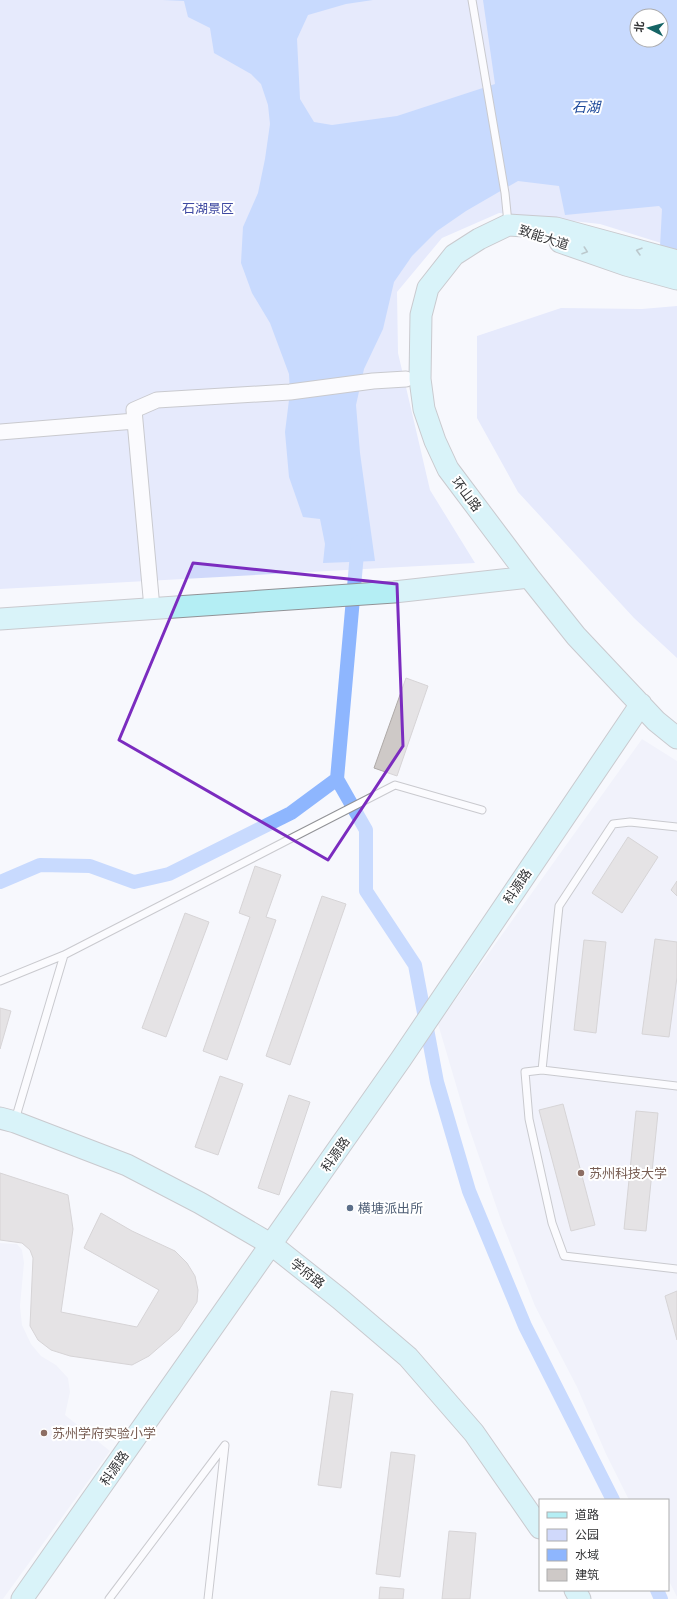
<svg xmlns="http://www.w3.org/2000/svg" width="677" height="1599" font-family="Cabin,'Noto Sans SC',sans-serif">
  <rect width="100%" height="100%" fill="#f7f8fd"/>
  <path fill="#e8ecf8" d="M642 739 677 761V1597L668 1579V1500H629L606 1454 577 1387 535 1306 502 1223 467 1122 438 1024Z
    M0 1243 17 1244 22 1250 24 1263 20 1306 22 1325 31 1344 41 1356 56 1365 68 1378 70 1392 65 1415 110 1451 3 1599H0Z"/>
  <path fill="#d0d9fb" fill-rule="evenodd" d="M0 0H677V248L600 224 499 213 442 238 397 292 398 353 430 490 475 563 0 589ZM637 16H661V40H637Z
    M677 306V658L634 618 518 492 477 418V336L561 308 642 309Z"/>
  <path fill="#8eb6fe" fill-rule="evenodd" d="M163 0H373L346 4 308 15 297 39 300 99 314 122 332 125 397 116 495 84 483 0H677V250L660 247 662 209 659 206 565 215 559 186 518 181 466 211 437 231 412 256 394 282 383 329 364 369 356 405 360 453 375 561 323 563 325 544 320 519 303 517 289 477 285 432 290 392 289 374 270 323 252 293 241 263 243 227 258 193 265 159 270 124 268 105 261 84 251 74 214 53 210 28 188 17 184 1ZM637 16H661V40H637Z"/>
  <g fill="none" stroke-linecap="round" stroke-linejoin="round">
    <path stroke="#8eb6fe" stroke-width="14" d="M358 542 337 779 366 830V891L415 965 437 1082 469 1191 525 1326 613 1500
      M0 882 40 865 90 866 134 882 169 874 291 813 337 779
      M657 1590 661 1599"/>
  </g>
  <path fill="#cec9c7" stroke="#aea9a7" d="M406 678 428 686 397 776 374 768Z
    M628 837 658 857 622 913 592 893Z
    M255 866 281 875 266 917 276 920 227 1060 203 1051 250 917 239 913Z
    M677 881V896L671 890Z
    M322 896 346 904 290 1065 266 1056Z
    M185 913 209 922 166 1037 142 1028Z
    M655 939 677 942V977L669 1037 642 1034Z
    M584 940 606 942 596 1033 574 1030Z
    M0 1008 11 1011 0 1049Z
    M220 1076 243 1084 218 1155 195 1147Z
    M289 1095 310 1102 279 1195 258 1188Z
    M563 1104 595 1225 571 1231 539 1110Z
    M636 1111 658 1113 646 1231 624 1229Z
    M0 1173 68 1195 73 1229 61 1312 137 1327 159 1290 84 1248 101 1213 132 1231 175 1251 187 1263 195 1276 198 1290 197 1302 179 1330 149 1356 132 1365 70 1356 51 1350 38 1340 30 1326 33 1258 30 1250 22 1243 0 1240Z
    M677 1291V1340L665 1296Z
    M331 1391 353 1394 341 1488 318 1485Z
    M391 1452 415 1455 400 1577 376 1574Z
    M449 1531 476 1533 470 1599H442Z
    M380 1587 404 1589 403 1599H379Z"/>
  <g fill="none" stroke-linecap="round" stroke-linejoin="round">
    <g stroke="#919296" stroke-width="9">
      <path id="lane" d="M472 0 505 193 508 223
        M0 981 64 955
        M542 1070 559 906 613 824 630 822 677 827
        M677 1086 542 1070 525 1072 529 1119 552 1223 564 1256 677 1269
        M15 1120 64 955 395 785 482 810
        M109 1599 225 1445 208 1599"/>
    </g>
    <g stroke="#919296" stroke-width="17">
      <path id="street" d="M0 432 135 421
        M152 608 134 410 157 400 290 392 373 381 406 379"/>
    </g>
    <g stroke="#919296" stroke-width="23">
      <path id="secondary" d="M560 242 626 265 677 279
        M677 261 556 228 508 225 479 239 454 255 428 288 421 315 420 379 424 409 435 441 448 469 529 577 576 636 656 721 677 738
        M0 619 394 592 529 577
        M0 1118 15 1122 127 1165 200 1203 272 1245 340 1299 408 1357 474 1433 540 1528
        M575 1590 580 1599
        M22 1599 401 1059 641 704"/>
    </g>
    <use href="#lane" stroke="#fff" stroke-width="7"/>
    <use href="#street" stroke="#fff" stroke-width="15"/>
    <use href="#secondary" stroke="#b4eef4" stroke-width="21"/>
  </g>
  <defs><path id="oneway-chevron" d="M-2-3.5L2.5 0L-2 3.5" fill="none" stroke-width="1.6" stroke-linecap="round" stroke-linejoin="round"/></defs>
  <g stroke="#739094">
    <use href="#oneway-chevron" transform="translate(585 251) rotate(19)"/>
    <use href="#oneway-chevron" transform="translate(639 251) rotate(-164)"/>
  </g>
  <path d="M0 0H677V1599H0ZM193 563 397 584 403 746 328 860 119 740Z" fill="#f7f8fd" fill-opacity=".55" fill-rule="evenodd"/>
  <path fill="none" stroke="#7b2cbf" stroke-width="3" stroke-linejoin="round" d="M193 563 397 584 403 746 328 860 119 740Z"/>
  <g fill="#8d6e63" stroke="#fff" stroke-width="1.5">
    <circle cx="581" cy="1173" r="4"/>
    <circle cx="44" cy="1433" r="4"/>
  </g>
  <circle fill="#5c6f8a" stroke="#fff" stroke-width="1.5" cx="350" cy="1208" r="4"/>
  <g text-anchor="middle" dominant-baseline="central" stroke-width="4" stroke-linejoin="round" paint-order="stroke">
    <g font-size="13" fill="#3e49a1" stroke="#fff">
      <text x="208" y="208">石湖景区</text>
    </g>
    <g font-size="13" fill="#323335" stroke="#fff">
      <text transform="translate(544 237) rotate(18)">致能大道</text>
      <text transform="translate(467 494) rotate(53)">环山路</text>
      <text transform="translate(517 886) rotate(-56)">科源路</text>
      <text transform="translate(335 1154) rotate(-55)">科源路</text>
      <text transform="translate(308 1273) rotate(38)">学府路</text>
      <text transform="translate(114 1468) rotate(-55)">科源路</text>
    </g>
    <g font-size="13" fill="#785e54" stroke="#fff" text-anchor="start">
      <text x="589" y="1173">苏州科技大学</text>
      <text x="52" y="1433">苏州学府实验小学</text>
    </g>
    <g font-size="13" fill="#4e5e75" stroke="#fff" text-anchor="start">
      <text x="358" y="1208">横塘派出所</text>
    </g>
    <g font-size="14" font-style="italic" fill="#1c4899" stroke="#fff">
      <text x="586" y="107">石湖</text>
    </g>
  </g>
  <rect x="539" y="1499" width="130" height="92" fill="#ffffff" stroke="#adadae"/>
  <rect x="547" y="1512" width="20" height="6" fill="#b4eef4" stroke="#adadae"/>
  <text x="575" y="1519" font-size="12" fill="#323335">道路</text>
  <rect x="547" y="1529" width="20" height="12" fill="#d0d9fb" stroke="#adadae"/>
  <text x="575" y="1539" font-size="12" fill="#323335">公园</text>
  <rect x="547" y="1549" width="20" height="12" fill="#8eb6fe" stroke="#adadae"/>
  <text x="575" y="1559" font-size="12" fill="#323335">水域</text>
  <rect x="547" y="1569" width="20" height="12" fill="#cec9c7" stroke="#adadae"/>
  <text x="575" y="1579" font-size="12" fill="#323335">建筑</text>
  <g transform="translate(649 28) rotate(276)"><circle r="19" fill="#ffffff" stroke="#adadae"/>
  <path d="M0-3L7 15L0 10L-7 15Z" fill="#156465"/>
  <text y="-6" font-size="11" font-weight="bold" text-anchor="middle" fill="#323335">北</text>
  </g>
</svg>
